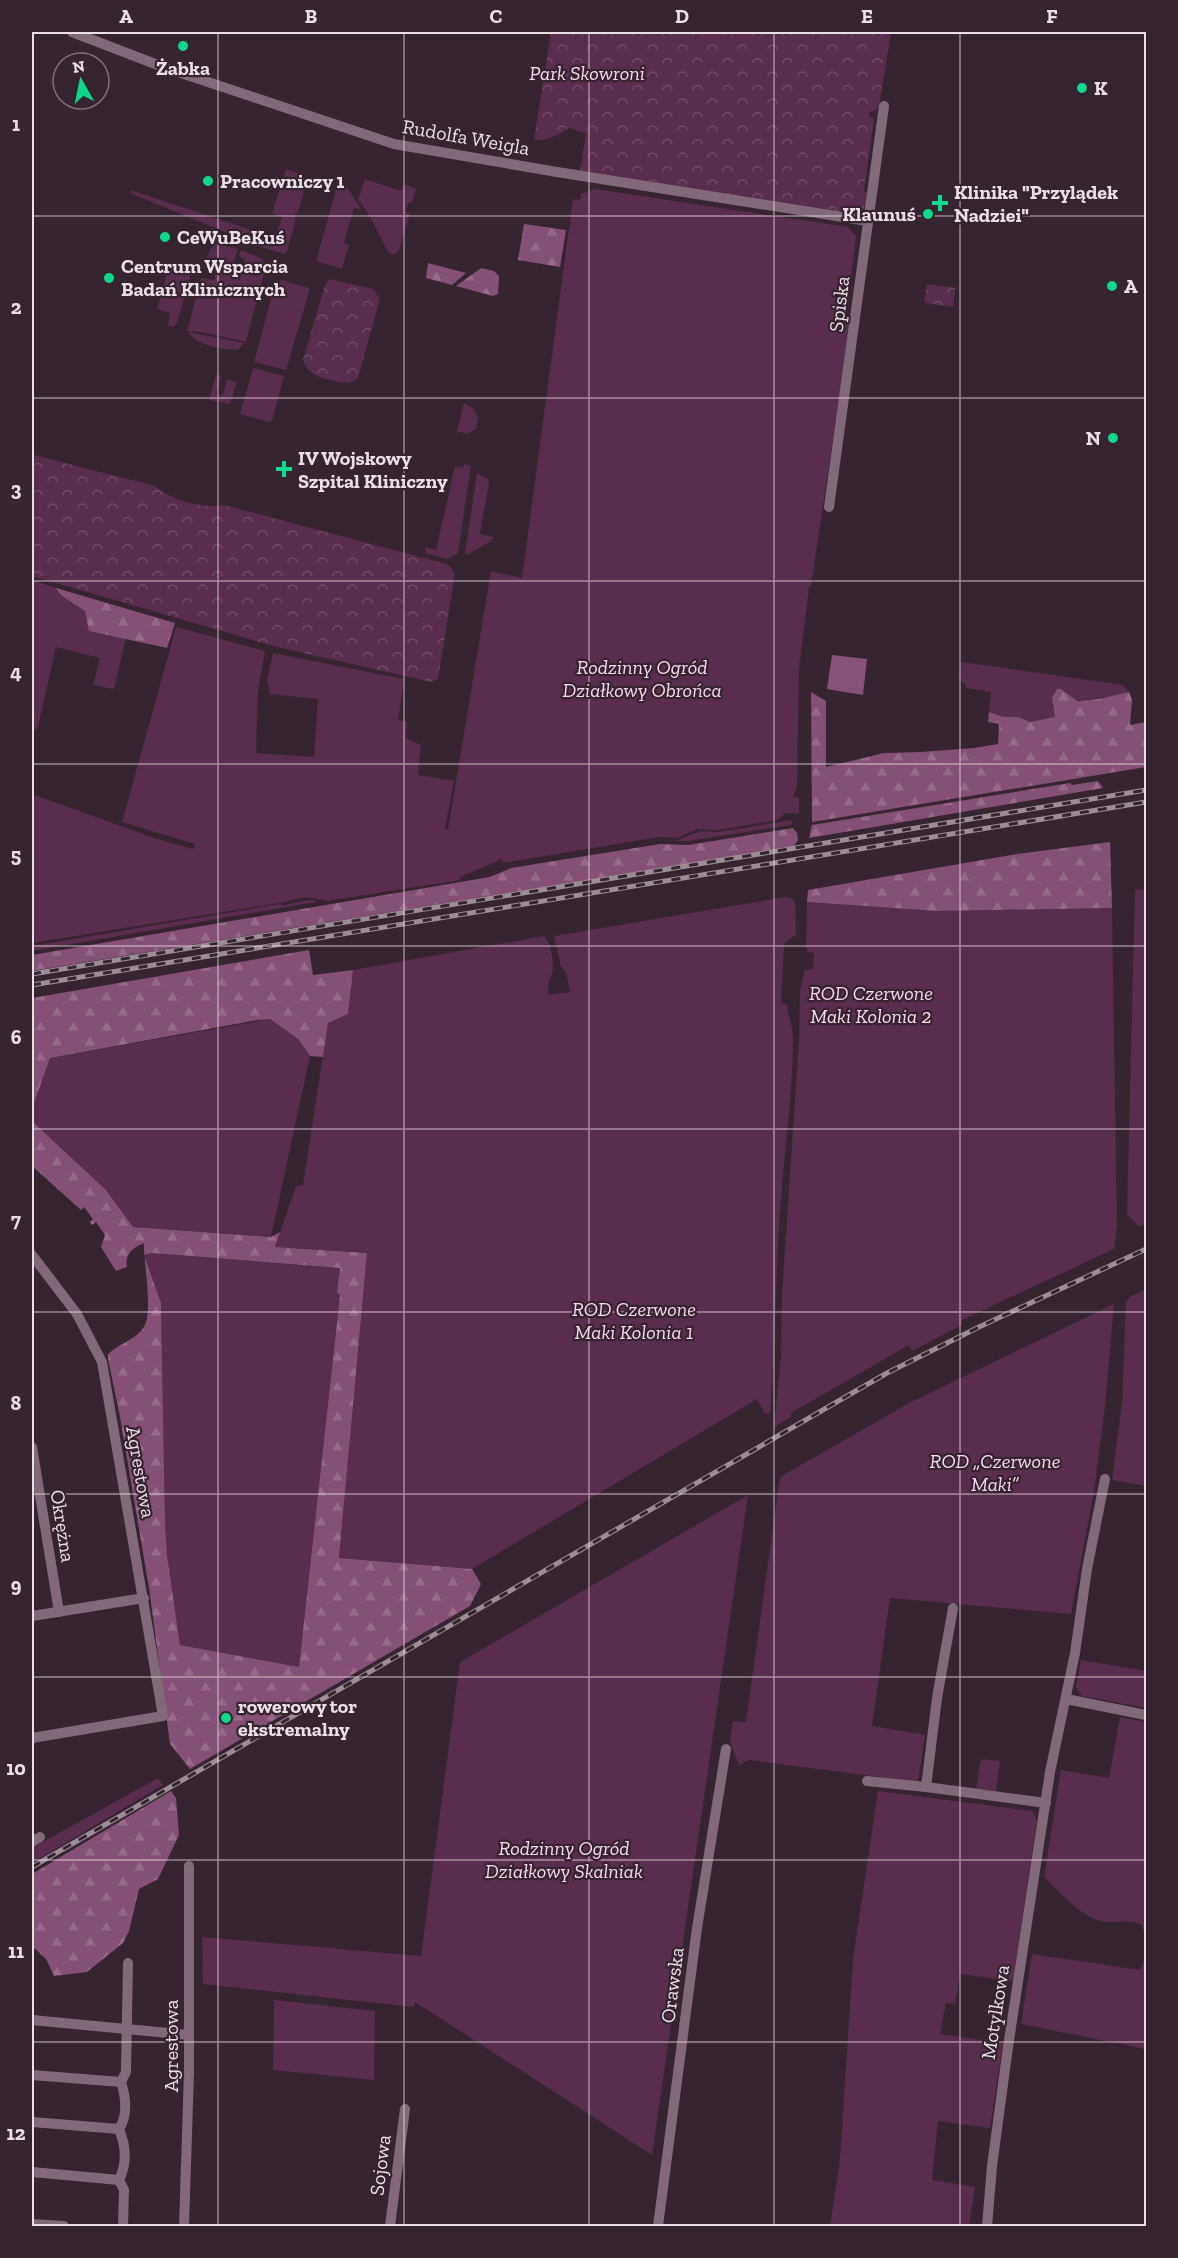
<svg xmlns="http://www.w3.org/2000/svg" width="1178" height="2258" font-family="'Zilla Slab',serif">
  <defs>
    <pattern id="forest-firs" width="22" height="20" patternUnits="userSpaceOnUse" patternTransform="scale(1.5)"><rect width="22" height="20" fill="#845075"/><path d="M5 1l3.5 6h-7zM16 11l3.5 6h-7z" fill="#966989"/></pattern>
    <pattern id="park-crowns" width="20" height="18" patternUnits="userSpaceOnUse" patternTransform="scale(1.5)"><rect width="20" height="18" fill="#592d4d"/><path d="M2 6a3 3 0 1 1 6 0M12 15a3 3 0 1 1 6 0" fill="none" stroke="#714b67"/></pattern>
  </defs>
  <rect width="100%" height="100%" fill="#362431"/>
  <path fill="#592d4d" d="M286 169 301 174 298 184 305 187 298 213H296L294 218H296L287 252 284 254 264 248 130 193 131 190 275 238 282 217 272 213Z
    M339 179 344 182 361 209 354 208 344 243 349 245 342 269 316 261Z
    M365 179 401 191 404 184 416 189 412 203H408L406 212 410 214 399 250 394 255 388 252 368 213 358 200Z
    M595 189 848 227 856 236 846 322 850 326 811 586 809 588 799 669 797 787 793 796 799 798V814L785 813 778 820 718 830 697 829 677 838 659 837 503 863 502 859 460 877V880L327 901C312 897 301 896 286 902L32 943V794L157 839 193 849 195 844 122 822 176 627 265 651 258 691 256 753 314 757 318 699 270 694 267 680 273 653 404 679 398 720 407 722 406 738 421 745 418 775 454 781 445 829 448 830 491 571 522 578 573 199 580 200 581 194Z
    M217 243 238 249 233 263 229 262 226 272 232 274 235 266 242 269 245 259 239 256 241 250 261 258 266 265 246 342 202 332 187 331 201 278 214 280 216 272 204 268 210 249Z
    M168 269 191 274 177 323 172 327 168 326 170 313 157 309Z
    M281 280 309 288V292L286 370 254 362 275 284Z
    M188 332 244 343 239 349C225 352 195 344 188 332Z
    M253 368 284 376 272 421 269 422 240 414Z
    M216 375 221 376 217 393 218 396 223 394 227 379 237 382 230 404 209 400Z
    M464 403 474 409 478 418 476 429 467 434 457 431Z
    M464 464 471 466 458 553 448 559 425 553 426 547 436 550 455 466 463 468Z
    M477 473 488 479 489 483 480 534 494 537 491 541 467 555 465 554Z
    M32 580 56 588 62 596 85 611 90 631 126 638 114 689 93 685 100 658 56 647 38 727 32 733Z
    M961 662 1123 685 1129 692C1103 701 1078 698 1052 704L1056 717 1030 722 1018 717H1004L989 712 991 692 966 688V685L958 678Z
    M792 820V825L688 841H675L700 831 718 832Z
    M1135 889 1146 890V1223L1139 1227 1127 1214Z
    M786 897 795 900 796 934 784 944 781 1003 787 1004C788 1016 793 1027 793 1039 793 1093 785 1146 781 1199 775 1270 776 1342 770 1413L765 1414 757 1399 472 1569 339 1558 367 1253 275 1247 296 1186 303 1185 328 1023 348 1014 353 970 544 936C551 943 553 958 553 968 553 978 546 978 549 995L570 992 566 972 561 967 554 936Z
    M308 900H315L316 902 32 951V946L279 904 284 905Z
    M807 902 937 911 1112 908 1117 1227 1114 1249 962 1320V1325L912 1351 909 1345 791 1413V1417L774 1427 781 1356 782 1294 799 1040 800 991 805 970 813 969 814 953 808 952 806 947Z
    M270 1019 298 1039 310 1056 271 1237 133 1227 106 1190 32 1121V1109L50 1058Z
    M152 1253 340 1268 337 1292 340 1294 299 1667 180 1645 167 1555 165 1521 161 1303 144 1255Z
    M1146 1289V1486L1112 1480 1122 1403 1126 1302 1131 1296Z
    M1114 1304 1105 1407 1094 1491 1071 1614 890 1598 872 1726 925 1735 918 1782 749 1760 739 1765 730 1742 733 1721 746 1722 780 1477 909 1403Z
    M748 1495 652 2155 415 2002 414 2007 203 1984 202 1937 421 1956 460 1662Z
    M1081 1660 1146 1671V1708L1082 1696 1076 1687Z
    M1120 1717 1146 1722V1942L1142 1925C1127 1918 1120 1924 1105 1922 1081 1918 1061 1893 1044 1877L1061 1770 1109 1778Z
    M981 1759 1000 1761 996 1791 976 1789Z
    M158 1778 163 1785 32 1863V1848Z
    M878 1791 1032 1811 1037 1820 1013 1981 960 1974 955 2004 946 2003 940 2034 1003 2043 990 2128 938 2121 932 2180 975 2187 969 2226H830L840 2159 853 1959Z
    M1032 1954 1140 1970 1146 1954V2049L1021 2024Z
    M274 2000 375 2011 374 2080 273 2070Z"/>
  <path fill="url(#forest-firs)" fill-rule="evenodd" d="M524 224 566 230 560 267 518 260Z
    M428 263 466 273 452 285 426 278Z
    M481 268 494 271 499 276 498 294 493 296 456 286Z
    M56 588 175 623 167 648 89 631 85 611 62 596Z
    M1057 689H1061L1077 701 1099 699 1129 692 1132 700 1130 725 1146 722V767L812 822 811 692 826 701V767L884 753 921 752 974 748 998 744 999 724 988 722 989 712 1004 717H1018L1030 722 1055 717 1052 698Z
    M1098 781 1103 788 809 838 812 825 1070 783 1072 785Z
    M793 828 797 833 798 840 794 846 32 971V955L490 877 511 868 660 844 688 845Z
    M1110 842 1112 908 937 911 807 902 808 890 1017 854Z
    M309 950 313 975 353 970 348 1014 328 1023 323 1057 310 1056 298 1039 270 1019 258 1020 50 1058 32 1109V998Z
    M32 1121 106 1190 133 1227 271 1237 280 1232 275 1247 367 1253 339 1558 472 1569 481 1584 470 1606 190 1769 170 1744 149 1588 120 1417 108 1359V1354C118 1345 133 1340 142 1330 155 1315 143 1263 144 1243 134 1247 124 1254 127 1267L116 1271 101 1247 105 1235 96 1222 92 1225 90 1222 93 1219 84 1207 81 1210 32 1166ZM152 1253 340 1268 337 1292 340 1295 299 1667 180 1645 167 1555 165 1521 161 1303 144 1255Z
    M171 1791 176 1798 179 1835 158 1879 139 1889 129 1931 123 1943 87 1972 54 1976 46 1959 32 1946V1874Z"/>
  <path fill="url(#park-crowns)" d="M551 32H891L879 106 875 111 869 112V116L874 119 864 190 867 194C866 201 866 210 858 214L580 171 586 133 569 128C559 134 546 142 534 140Z
    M329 279 373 289 380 299 358 378 349 383C333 381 307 378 303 360L324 288Z
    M927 284 955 288 953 307 924 303Z
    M34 455 155 486C169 499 205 510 224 505L447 564 452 568 454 579 438 679 431 682 273 646 32 576V456Z"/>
  <path fill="#875277" d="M832 655 867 659 863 695 827 689Z"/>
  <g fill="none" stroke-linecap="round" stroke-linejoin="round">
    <path stroke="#816979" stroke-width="10" d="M72 32 163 67 394 144 557 172 868 221
      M829 507 884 106
      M32 1255 77 1314 102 1362 163 1716 32 1738
      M32 1447 59 1612
      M953 1608 937 1698 926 1787 1046 1803
      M32 1616 144 1598
      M1066 1699 1146 1715
      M867 1781 926 1787
      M32 1842 40 1837
      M32 2020 189 2035
      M32 2075 121 2082
      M32 2122 119 2129
      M32 2172 119 2180
      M32 2224 64 2226
      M123 2226 124 2190 119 2180C127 2164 126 2146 119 2129 128 2116 126 2097 121 2082L126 2072 128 1963
      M184 2226 189 2072V1866
      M390 2226 405 2109
      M658 2226 697 1928 726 1749
      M987 2226 992 2166 1008 2047 1050 1772 1075 1653 1087 1569 1105 1479"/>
    <g stroke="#9b8c96" stroke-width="5">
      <path id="rail" d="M32 974 1146 790
        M32 985 1146 802
        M32 1867 887 1373 979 1327 1146 1249"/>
    </g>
    <use href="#rail" stroke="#362431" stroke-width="3" stroke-dasharray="9" stroke-linecap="butt"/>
  </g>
  <path fill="none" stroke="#ebdfe7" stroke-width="1.5" stroke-opacity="0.55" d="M218 32V2226M404 32V2226M589 32V2226M774 32V2226M960 32V2226M32 216H1146M32 398H1146M32 581H1146M32 764H1146M32 946H1146M32 1129H1146M32 1312H1146M32 1494H1146M32 1677H1146M32 1860H1146M32 2042H1146"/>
  <g fill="#0dd98a" stroke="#362431" stroke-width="2">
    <circle cx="183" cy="46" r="6"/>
    <circle cx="1082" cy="88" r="6"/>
    <circle cx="208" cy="181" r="6"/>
    <path d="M937 194h6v6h6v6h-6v6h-6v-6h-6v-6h6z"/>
    <circle cx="928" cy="214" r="6"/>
    <circle cx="165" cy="237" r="6"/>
    <circle cx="109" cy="278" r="6"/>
    <circle cx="1112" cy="286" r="6"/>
    <circle cx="1113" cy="438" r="6"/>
    <path d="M281 460h6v6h6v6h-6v6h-6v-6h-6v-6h6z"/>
    <circle cx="226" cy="1718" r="6"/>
  </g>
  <g text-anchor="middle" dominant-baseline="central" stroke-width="4.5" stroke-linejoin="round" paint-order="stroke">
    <g font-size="20" font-weight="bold" fill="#ebdfe7" stroke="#362431" text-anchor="start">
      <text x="183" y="68" text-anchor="middle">Żabka</text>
      <text x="1094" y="88">K</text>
      <text x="220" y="181">Pracowniczy 1</text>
      <text x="954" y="192">Klinika "Przylądek<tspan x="954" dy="23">Nadziei"</tspan></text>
      <text x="916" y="214" text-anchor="end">Klaunuś</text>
      <text x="177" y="237">CeWuBeKuś</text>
      <text x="121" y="266">Centrum Wsparcia<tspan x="121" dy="23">Badań Klinicznych</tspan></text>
      <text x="1124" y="286">A</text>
      <text x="1101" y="438" text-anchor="end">N</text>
      <text x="298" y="458">IV Wojskowy<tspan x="298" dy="23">Szpital Kliniczny</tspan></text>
      <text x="238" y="1706">rowerowy tor<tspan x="238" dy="23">ekstremalny</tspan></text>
    </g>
    <g font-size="20" font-style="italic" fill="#f9d8ee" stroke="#362431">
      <text x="587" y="73">Park Skowroni</text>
      <text x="642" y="667">Rodzinny Ogród<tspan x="642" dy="23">Działkowy Obrońca</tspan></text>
      <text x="871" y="993">ROD Czerwone<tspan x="871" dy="23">Maki Kolonia 2</tspan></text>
      <text x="634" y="1309">ROD Czerwone<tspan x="634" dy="23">Maki Kolonia 1</tspan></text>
      <text x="995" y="1461">ROD „Czerwone<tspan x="995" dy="23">Maki”</tspan></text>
      <text x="564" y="1848">Rodzinny Ogród<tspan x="564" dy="23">Działkowy Skalniak</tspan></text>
    </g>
    <g font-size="20" fill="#ebdfe7" stroke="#362431">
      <text transform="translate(466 137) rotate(10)">Rudolfa Weigla</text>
      <text transform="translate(839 304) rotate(-83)">Spiska</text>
      <text transform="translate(141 1472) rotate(80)">Agrestowa</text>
      <text transform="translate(63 1526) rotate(81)">Okrężna</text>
      <text transform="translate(672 1985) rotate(-83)">Orawska</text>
      <text transform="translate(995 2012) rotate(-81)">Motylkowa</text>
      <text transform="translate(171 2046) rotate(-90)">Agrestowa</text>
      <text transform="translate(380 2165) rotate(-83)">Sojowa</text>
    </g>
  </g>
  <rect width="1178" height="2258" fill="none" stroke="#362431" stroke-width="66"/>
  <g transform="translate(81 81) rotate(351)"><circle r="28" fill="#362431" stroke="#7e6f7a" stroke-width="1.5"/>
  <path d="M0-4.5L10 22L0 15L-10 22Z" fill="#0dd98a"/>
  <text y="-9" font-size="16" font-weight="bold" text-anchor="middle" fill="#ebdfe7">N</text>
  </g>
  <rect x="33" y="33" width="1112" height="2192" fill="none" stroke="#ebdfe7" stroke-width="2"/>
  <g font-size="20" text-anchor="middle" font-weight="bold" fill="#ebdfe7">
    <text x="126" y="23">A</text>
    <text x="311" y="23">B</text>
    <text x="496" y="23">C</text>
    <text x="682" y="23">D</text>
    <text x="867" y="23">E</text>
    <text x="1052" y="23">F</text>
    <text x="16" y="131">1</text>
    <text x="16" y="314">2</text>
    <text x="16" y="496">3</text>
    <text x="16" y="679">4</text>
    <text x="16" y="862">5</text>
    <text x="16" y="1044">6</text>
    <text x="16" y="1227">7</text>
    <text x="16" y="1410">8</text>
    <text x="16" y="1592">9</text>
    <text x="16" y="1775">10</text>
    <text x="16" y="1958">11</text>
    <text x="16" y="2140">12</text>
  </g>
</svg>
